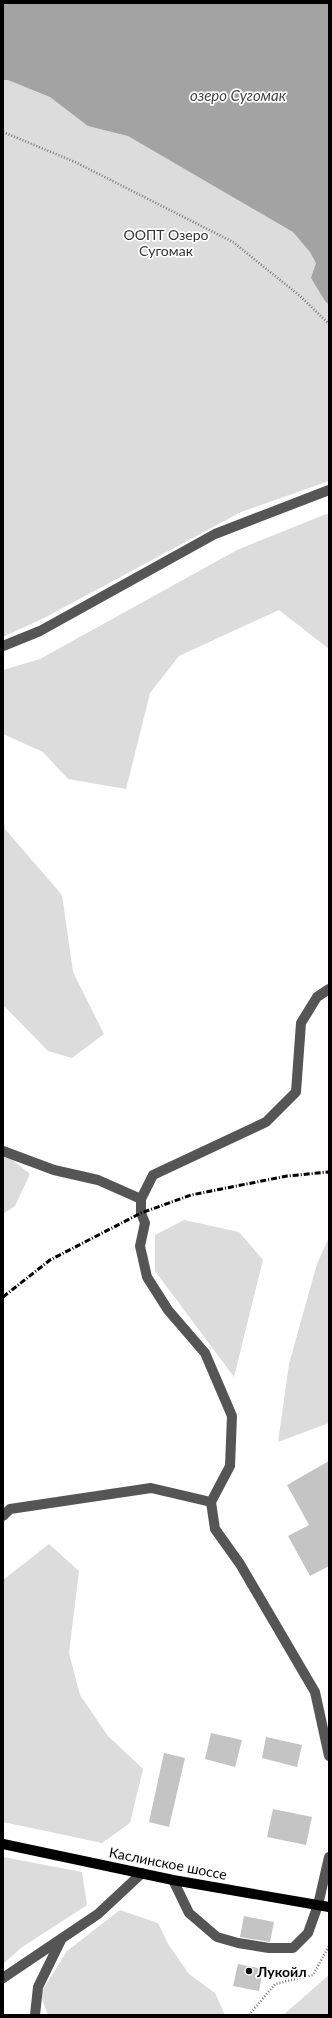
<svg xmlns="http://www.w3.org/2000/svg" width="332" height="2018" font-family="Lato,sans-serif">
  <rect width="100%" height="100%" fill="#fff"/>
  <path fill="#dcdcdc" d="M3 3H329V481L241 512 46 617 3 637Z
    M326 514H329V649L279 610 179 656 150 693 126 789 68 779 43 752 3 734V670L40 659 237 550Z
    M3 814 5 829 62 895 73 972 104 1034 72 1058 48 1051 3 1005Z
    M3 1157 11 1159 30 1174 15 1206 3 1214Z
    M184 1220 239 1232 263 1260 234 1377 155 1271V1235Z
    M329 1237V1423L278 1442 289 1364 317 1264Z
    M49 1544 79 1571 69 1653 80 1695 108 1736 143 1769 130 1823 102 1843 3 1822V1580Z
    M3 1857 82 1872 87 1905 21 1948 3 1964Z
    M120 1910 158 1923 168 1944 189 1974 215 1993 225 2015H48L40 1994 67 1951Z
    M329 1975V2015H283Z"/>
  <path fill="#a3a3a3" d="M3 3H329V305L325 301 311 278 316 263 310 252 293 232 128 136 88 126 50 97 8 80H3Z"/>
  <path fill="#c4c4c4" d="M329 1461V1566L310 1576 288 1536 309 1525 287 1485Z
    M211 1733 242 1740 235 1767 205 1759Z
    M266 1737 302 1745 297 1767 262 1758Z
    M164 1753 185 1758 169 1827 149 1822Z
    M273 1809 312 1817 306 1845 267 1837Z
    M244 1916 274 1922 270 1942 240 1937Z
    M238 1964 263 1969 259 1991 233 1986Z"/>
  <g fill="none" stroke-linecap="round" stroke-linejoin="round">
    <path stroke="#777" stroke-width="2.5" stroke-dasharray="1 2" stroke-linecap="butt" d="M3 132 75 162 233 242 300 296 329 324
      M249 2015 275 1984 313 1975 329 1946"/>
    <path stroke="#555" stroke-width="10" d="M3 646 40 631 215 534 329 490
      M3 1151 54 1170 98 1180 141 1199V1213L145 1223 140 1246 147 1277 168 1310 205 1353 232 1416 230 1466 211 1502 215 1529 240 1564 315 1692 329 1756
      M141 1199 153 1175 266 1122 296 1092 301 1023 317 997 329 989
      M3 1516 10 1509 151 1488 211 1502
      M173 1880 189 1913 217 1937 238 1943 269 1948H293L308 1933 318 1905 329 1857
      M3 1978 98 1914 142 1873
      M35 2015 38 1987 62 1938"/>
    <path stroke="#000" stroke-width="10" d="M3 1844 173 1880 329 1907"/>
    <path stroke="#000" stroke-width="3" stroke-dasharray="6 2 1 2" stroke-linecap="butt" d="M3 1297 50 1260 141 1213 191 1195 287 1176 329 1172"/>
  </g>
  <circle fill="#000" stroke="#fff" stroke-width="1.5" cx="249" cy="1971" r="4"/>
  <g text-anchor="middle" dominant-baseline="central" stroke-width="3.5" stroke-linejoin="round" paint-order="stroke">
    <g font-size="14" fill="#333" stroke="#fff">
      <text x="166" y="234">ООПТ Озеро<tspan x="166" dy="16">Сугомак</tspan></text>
    </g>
    <g font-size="14" fill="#000" stroke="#fff">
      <text transform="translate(168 1863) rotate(11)">Каслинское шоссе</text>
    </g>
    <g font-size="14" font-weight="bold" fill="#000" stroke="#fff" text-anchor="start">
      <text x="257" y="1971">Лукойл</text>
    </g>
    <g font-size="15" font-style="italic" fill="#444" stroke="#fff">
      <text x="238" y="95">озеро Сугомак</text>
    </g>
  </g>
  <rect width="332" height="2018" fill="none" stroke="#000000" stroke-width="8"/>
</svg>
